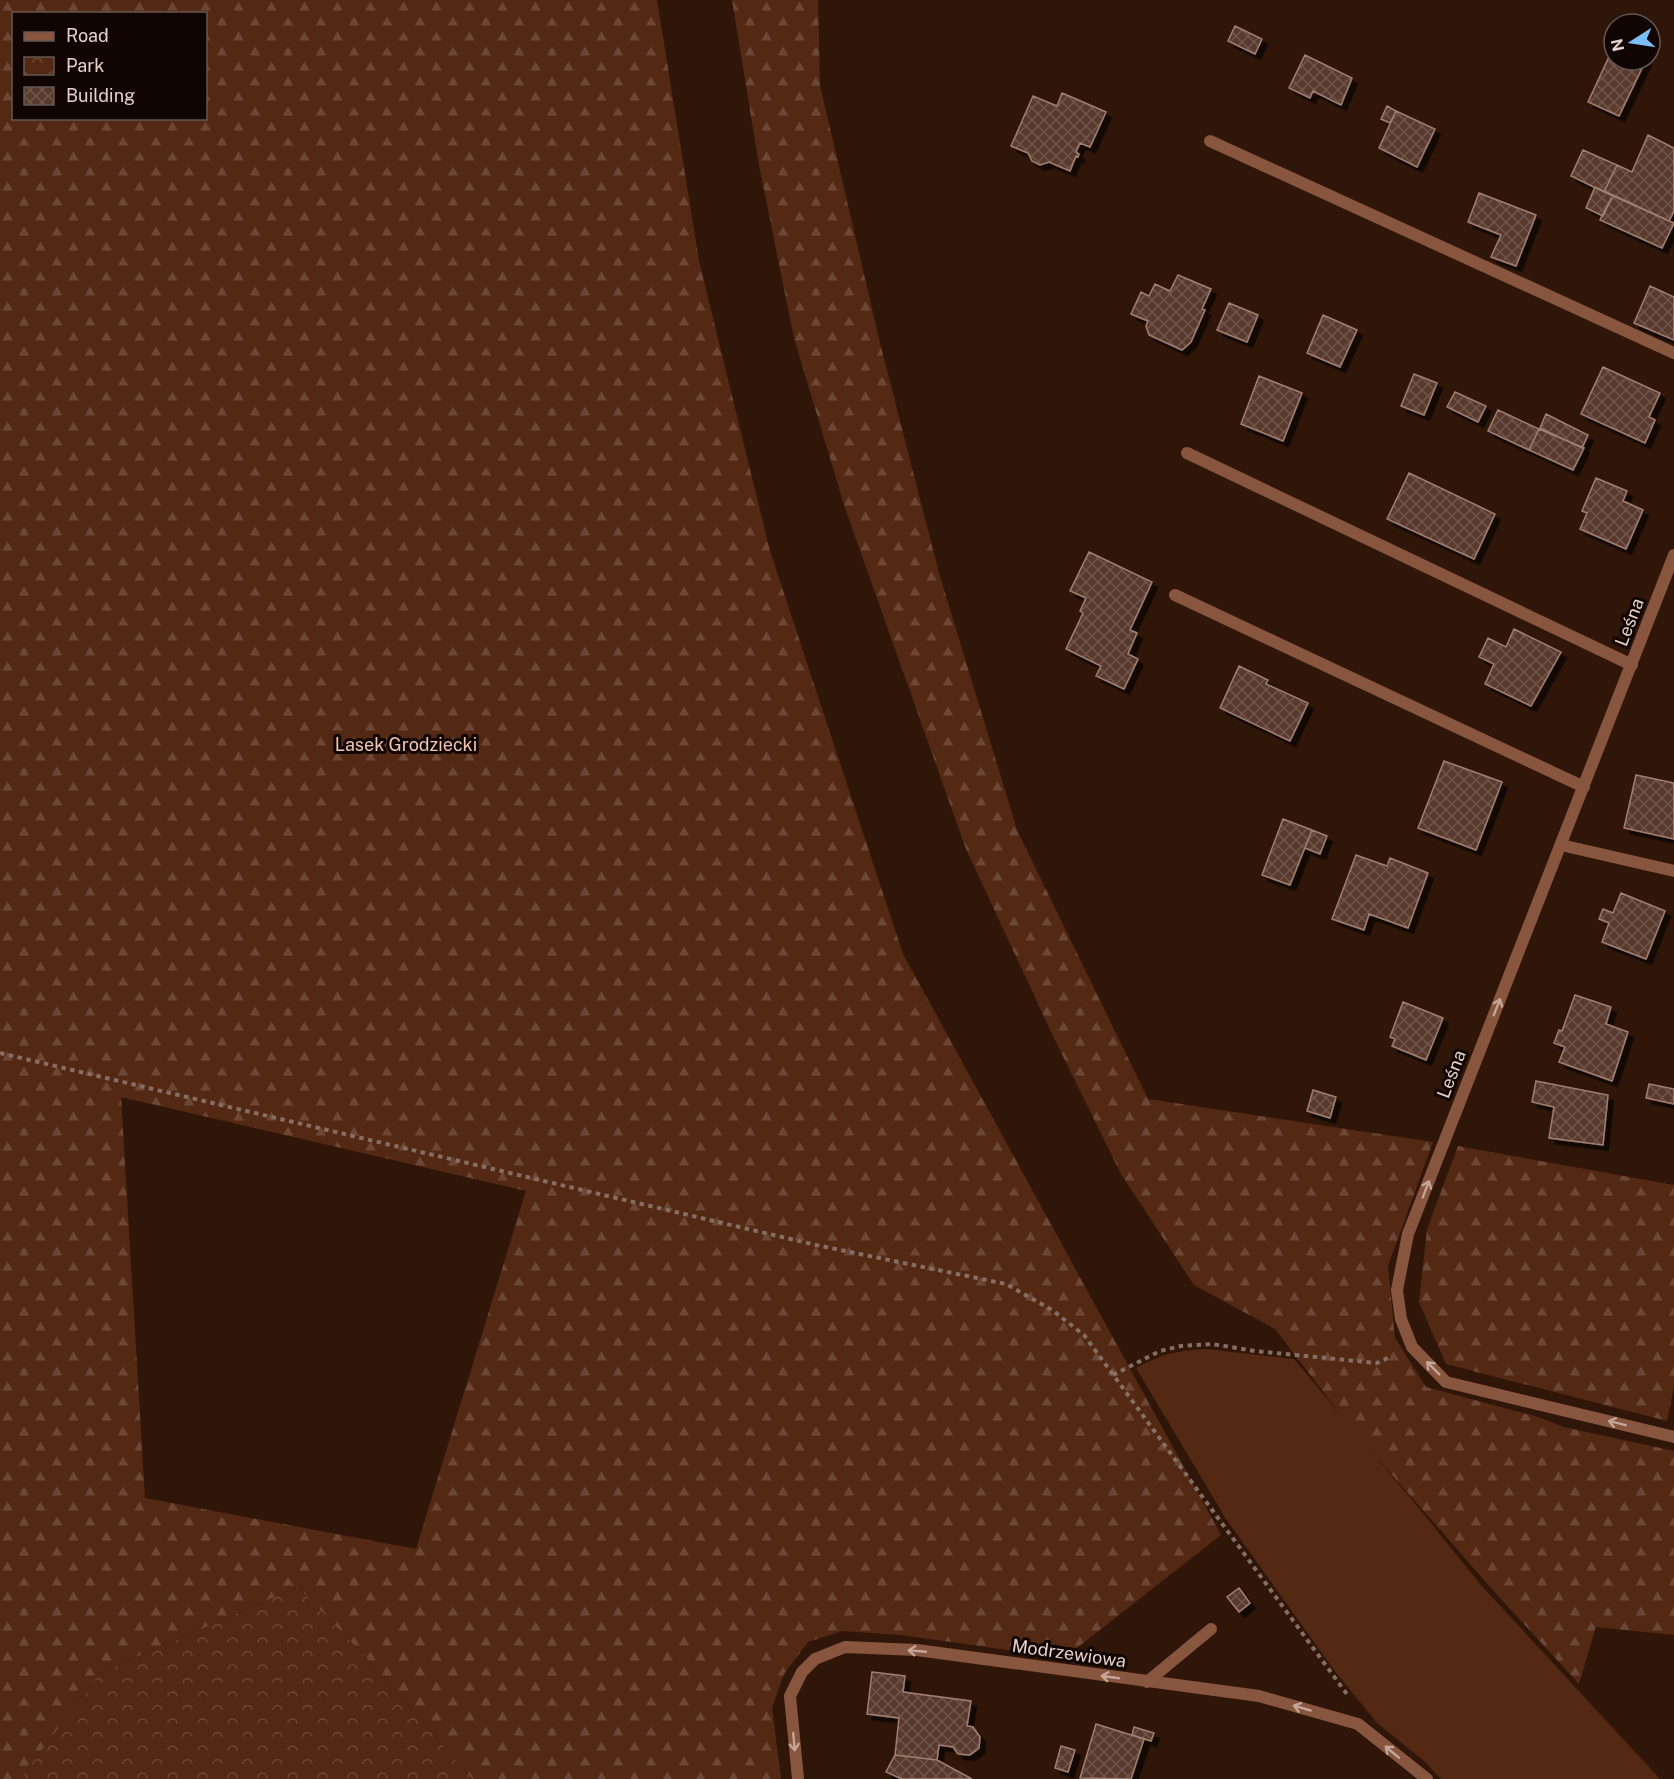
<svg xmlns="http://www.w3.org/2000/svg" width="1674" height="1779" font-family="'Public Sans',sans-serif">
  <defs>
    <pattern id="forest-firs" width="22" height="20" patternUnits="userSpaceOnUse" patternTransform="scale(1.5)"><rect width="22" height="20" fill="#542914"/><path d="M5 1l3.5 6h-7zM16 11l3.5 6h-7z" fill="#6c4735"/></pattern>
    <pattern id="park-crowns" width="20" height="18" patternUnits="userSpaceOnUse" patternTransform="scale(1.5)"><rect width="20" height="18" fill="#542914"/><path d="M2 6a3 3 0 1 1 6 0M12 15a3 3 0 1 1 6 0" fill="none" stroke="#6c4735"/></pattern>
    <pattern id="building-cross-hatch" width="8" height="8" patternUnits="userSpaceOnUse" patternTransform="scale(1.5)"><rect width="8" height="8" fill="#593b2e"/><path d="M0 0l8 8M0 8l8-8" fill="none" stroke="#71564b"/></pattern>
    <filter id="shadow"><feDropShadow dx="5.5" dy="5.5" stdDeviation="0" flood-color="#0009"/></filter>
  </defs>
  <rect width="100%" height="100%" fill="#301609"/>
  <path fill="#542914" d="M1205 1349 1294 1359 1418 1507 1480 1584 1660 1779H1441L1424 1761 1377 1723 1334 1670 1226 1519 1136 1368C1162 1354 1175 1351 1205 1349Z"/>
  <path fill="url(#forest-firs)" fill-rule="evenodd" d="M0 0H657L699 261 770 551 903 954 1221 1535 1064 1658 901 1635 842 1631 808 1642 784 1674 772 1708 781 1779H472L379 1671 298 1587 100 1673 20 1779H0ZM14 14H206V118H14ZM121 1097 526 1191 416 1549 145 1498Z
    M732 0H818L820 85 880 343 939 573 1017 830 1148 1099 1433 1142 1388 1266 1395 1338 1426 1387 1538 1417 1564 1427 1674 1451V1635L1596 1627 1579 1684 1491 1588 1351 1428 1275 1329 1194 1285 1121 1174 1054 1038 966 849 845 508 794 338 759 165Z
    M1458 1146 1674 1185V1386L1667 1421 1446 1364 1419 1302 1427 1229Z"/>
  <path fill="url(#park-crowns)" d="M298 1587 379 1671 472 1779H20L100 1673Z"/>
  <path fill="url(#building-cross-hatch)" stroke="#a17f70" stroke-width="1.5" filter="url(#shadow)" d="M1235 26 1262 39 1255 54 1228 41Z
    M1614 46V60H1646L1619 116 1588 102Z
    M1305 55 1352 78 1341 105 1313 91 1310 98 1289 88Z
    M1062 93 1106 112 1090 147 1080 143 1076 152 1079 154 1078 157 1076 156 1070 171 1049 162 1040 165 1032 161 1028 153 1011 146 1033 96 1057 106Z
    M1387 106 1396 111 1390 123 1381 119Z
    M1396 111 1435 129 1417 167 1379 148Z
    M1648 135 1674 148V211L1669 221 1604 192 1617 165 1632 172Z
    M1583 150 1617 165 1604 192 1571 176Z
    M1595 187 1613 195 1603 216 1586 208Z
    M1479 193 1536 215 1516 266 1491 257 1501 235 1468 222Z
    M1613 195 1674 223 1662 248 1600 220Z
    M1178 275 1211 289 1202 309 1205 310 1191 342 1182 350 1149 335 1146 326 1148 321 1131 314 1141 292 1149 296 1155 284 1170 291Z
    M1650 286 1674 297V340L1634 323Z
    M1229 303 1258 315 1247 342 1217 330Z
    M1323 315 1357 330 1340 367 1307 353Z
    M1603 367 1660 393 1649 417 1655 420 1645 443 1581 414Z
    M1414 374 1437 383 1424 415 1401 406Z
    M1259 376 1302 393 1283 441 1241 424Z
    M1455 392 1486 406 1478 422 1447 407Z
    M1498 410 1539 429 1529 450 1488 431Z
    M1546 414 1588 435 1582 448 1540 428Z
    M1539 429 1584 448 1573 470 1529 450Z
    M1409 473 1495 514 1474 559 1387 519Z
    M1596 478 1627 491 1623 501 1643 510 1626 549 1580 529 1587 513 1582 511Z
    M1089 552 1152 582 1130 630 1137 633 1128 654 1138 659 1124 689 1096 676 1101 666 1066 649 1083 613 1080 611 1086 598 1070 591Z
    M1514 629 1561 652 1531 706 1485 684 1494 664 1479 657 1488 638 1506 647Z
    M1239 666 1268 680 1266 684 1308 703 1290 741 1220 708Z
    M1444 761 1502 782 1476 850 1418 828Z
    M1636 775 1674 783V839L1624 828Z
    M1283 819 1312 830 1290 885 1262 875Z
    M1312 830 1327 836 1320 854 1305 848Z
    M1356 855 1387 866 1390 858 1428 873 1408 928 1369 914 1364 930 1332 919Z
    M1621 893 1665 911 1646 959 1602 942 1609 923 1599 919 1603 909 1613 913Z
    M1575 995 1611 1007 1606 1024 1628 1032 1612 1081 1559 1062 1565 1047 1554 1043 1559 1030 1562 1031Z
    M1403 1002 1443 1018 1426 1060 1392 1046 1395 1039 1390 1037Z
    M1536 1081 1608 1095 1603 1145 1549 1138 1554 1107 1532 1102Z
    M1649 1084 1674 1089V1104L1646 1098Z
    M1313 1090 1336 1097 1330 1118 1307 1111Z
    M1239 1588 1250 1603 1239 1612 1227 1597Z
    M872 1672 905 1676 903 1692 971 1701 967 1726 973 1727 980 1737 979 1748 970 1755 958 1754 953 1747 939 1745 937 1760 895 1755 899 1718 867 1714Z
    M1096 1724 1144 1739 1131 1779 1080 1778Z
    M1134 1727 1154 1733 1151 1741 1132 1735Z
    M1061 1746 1075 1750 1068 1772 1055 1768Z
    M895 1755 937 1760 972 1779H902L886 1772Z"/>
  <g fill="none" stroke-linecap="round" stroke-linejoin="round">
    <path stroke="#856e63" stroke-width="4" stroke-dasharray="4.5 4.5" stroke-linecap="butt" d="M0 1053 816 1245 1006 1284 1052 1310 1084 1335 1349 1697
      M1113 1375 1160 1351 1181 1346 1212 1344 1255 1351 1377 1363 1392 1356"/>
    <path stroke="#88553e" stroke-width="12" d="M1561 845 1674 871
      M1147 1682 1211 1629"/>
    <path stroke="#88553e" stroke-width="12" d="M1210 141 1674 353
      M1187 453 1632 665
      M1674 555 1408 1234 1397 1290 1401 1319 1412 1347 1446 1382 1674 1437
      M1175 595 1584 787
      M798 1779 790 1696 802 1672 815 1659 845 1647 917 1650 1259 1696 1358 1724 1427 1779"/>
  </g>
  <defs><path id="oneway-shaft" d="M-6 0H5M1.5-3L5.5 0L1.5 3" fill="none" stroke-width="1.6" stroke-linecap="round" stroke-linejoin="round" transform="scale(1.5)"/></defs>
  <g stroke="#c4a699">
    <use href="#oneway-shaft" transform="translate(1497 1007) rotate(-68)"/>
    <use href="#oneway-shaft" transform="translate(1426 1189) rotate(-69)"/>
    <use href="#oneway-shaft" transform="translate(1433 1368) rotate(-135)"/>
    <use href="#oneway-shaft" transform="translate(1617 1423) rotate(-166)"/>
    <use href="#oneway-shaft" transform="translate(917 1651) rotate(-175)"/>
    <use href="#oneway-shaft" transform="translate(1110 1677) rotate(-172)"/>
    <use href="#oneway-shaft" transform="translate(1302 1708) rotate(-164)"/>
    <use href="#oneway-shaft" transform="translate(794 1742) rotate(85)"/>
    <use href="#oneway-shaft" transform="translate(1392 1752) rotate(-141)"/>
  </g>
  <g text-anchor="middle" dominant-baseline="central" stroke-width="6" stroke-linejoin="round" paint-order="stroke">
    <g font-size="18" fill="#e5d2ca" stroke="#100502">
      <text transform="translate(1629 622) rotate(-69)">Leśna</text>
      <text transform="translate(1451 1074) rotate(-69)">Leśna</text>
      <text transform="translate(1069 1653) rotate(8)">Modrzewiowa</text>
    </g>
    <g font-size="18" fill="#f1c6b3" stroke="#100502">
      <text x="406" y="744">Lasek Grodziecki</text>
    </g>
  </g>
  <rect x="12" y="12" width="195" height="108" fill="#100502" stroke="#655752" stroke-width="1.5"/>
  <rect x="24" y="32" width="30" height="9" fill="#88553e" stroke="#655752" stroke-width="1.5"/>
  <text x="66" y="42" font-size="18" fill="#e5d2ca">Road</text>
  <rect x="24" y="57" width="30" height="18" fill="url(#park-crowns)" stroke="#655752" stroke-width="1.5"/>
  <text x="66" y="72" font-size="18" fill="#e5d2ca">Park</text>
  <rect x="24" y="87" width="30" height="18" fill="url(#building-cross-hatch)" stroke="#655752" stroke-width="1.5"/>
  <text x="66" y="102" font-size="18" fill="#e5d2ca">Building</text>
  <g transform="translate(1632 42) rotate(258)"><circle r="28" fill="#100502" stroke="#655752" stroke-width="1.5"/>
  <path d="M0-4.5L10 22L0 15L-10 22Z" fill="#7bbef8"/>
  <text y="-9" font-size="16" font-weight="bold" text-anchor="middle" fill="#e5d2ca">N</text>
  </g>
</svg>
